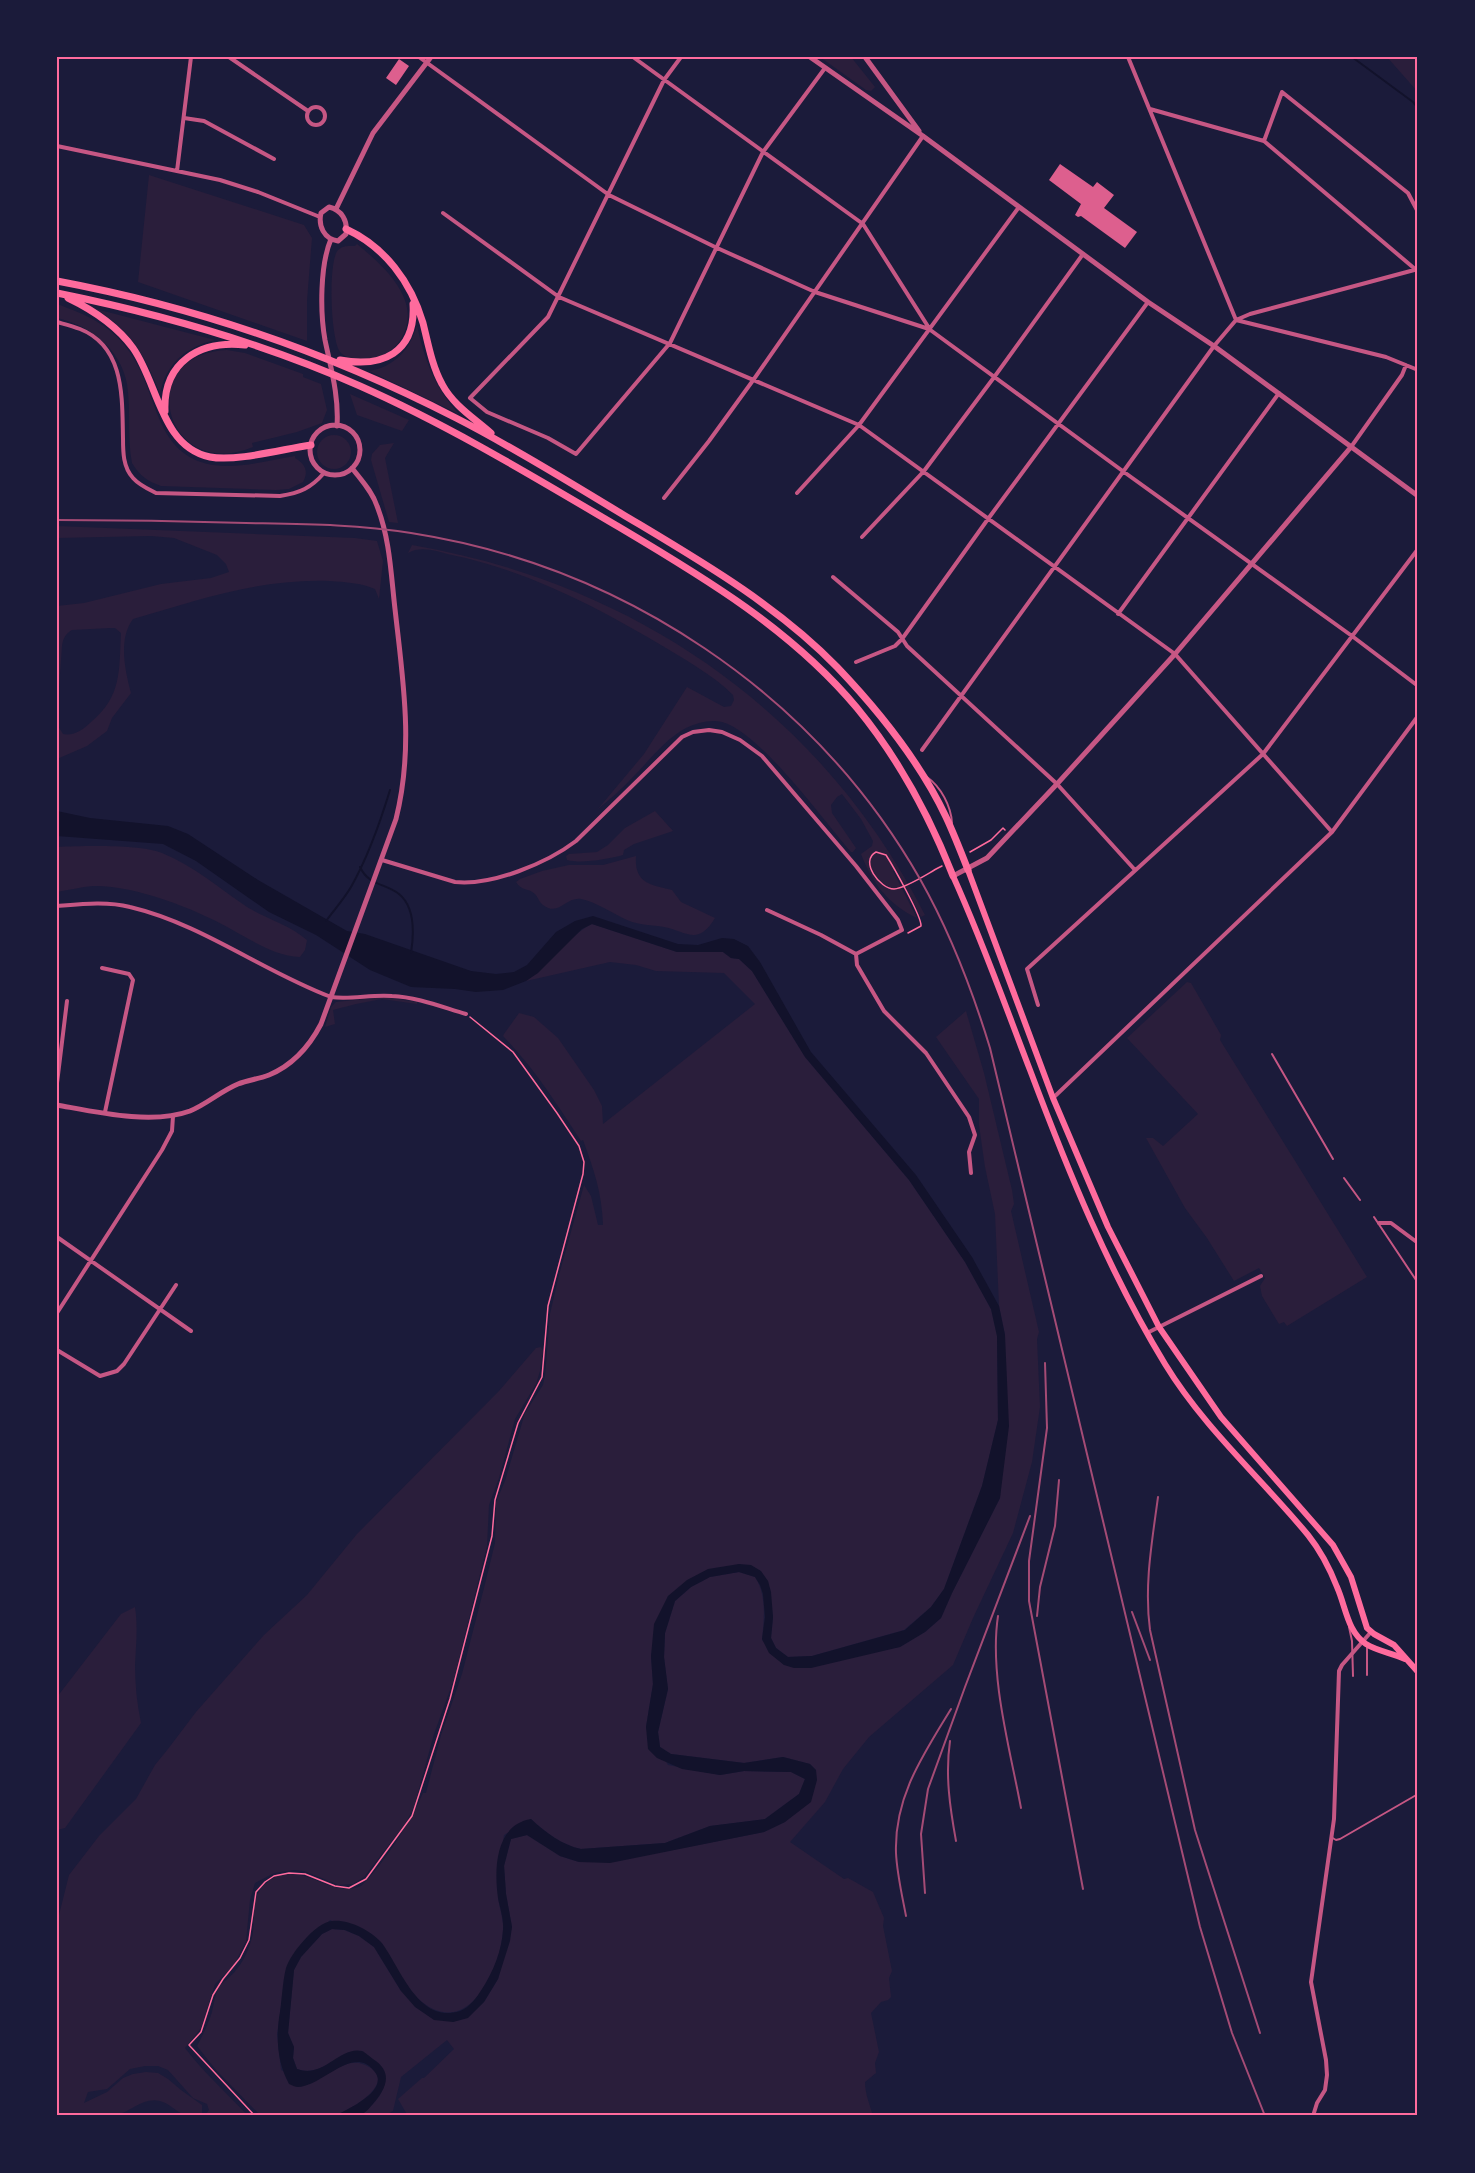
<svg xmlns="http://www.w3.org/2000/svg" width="1475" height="2173" font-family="Lato,sans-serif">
  <rect width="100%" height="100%" fill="#1b1b3a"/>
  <path fill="#2a1e3b" d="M820 57H851L875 87 871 91 866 90Z
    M1387 57H1418V93L1417 91Z
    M149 175 304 225 312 238 307 301V341L138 282Z
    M357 244C384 266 424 302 401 339 392 353 379 359 362 359 356 360 346 358 341 353 330 342 328 260 338 250 343 245 349 246 355 246Z
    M57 304C87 315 113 326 131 354 159 395 154 455 213 465 239 469 269 460 295 456V458C305 464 309 471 303 482L289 489 276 490 161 486C147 481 140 476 132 463 127 437 131 410 127 384 121 349 89 325 57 318Z
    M96 309 215 340C186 347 166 363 160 394 145 355 132 332 96 309Z
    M417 325C424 359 435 388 459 414L369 371C394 367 410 350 417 325Z
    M227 350 245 353 303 374V377L321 384 327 410 322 423 297 432 252 443 253 447C164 484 132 354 227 350Z
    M350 394 409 420 402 431 357 415Z
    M317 452a17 17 0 1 1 34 0a17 17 0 1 1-34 0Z
    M394 443 385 458 398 523 389 522 371 460 372 454 380 445Z
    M57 526 355 538 377 541 383 561 379 599 375 589C361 583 345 582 330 581 262 578 198 600 133 619 118 639 125 671 131 693L112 718 107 731 87 746 57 759V720L58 726 63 734C74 736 83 730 91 722 122 696 119 671 121 633L115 628H110L72 630C65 634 63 639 62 646L57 715V606L84 603 161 584 211 578 229 572 226 564 217 555 174 538 151 536 57 538Z
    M412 545C634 583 822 712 925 915L921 917 896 869 893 871 917 918C889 905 872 883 861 854L872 846 873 841 861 819 842 794 837 797 831 805 832 813 856 848 853 852H851C823 820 760 732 722 722 711 719 696 723 686 728 665 739 649 761 632 778 622 789 610 799 598 809L644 754 687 687 724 707 731 706 734 700 733 695C714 676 689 662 666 648 599 608 529 571 452 555 438 552 422 545 408 553Z
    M655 811 673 831 634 844 624 850 623 855C608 859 582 864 567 860L566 856 569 854 597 852 608 845 625 828Z
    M57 847C84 846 138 844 162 853 194 866 219 888 247 907 267 919 290 925 307 940L305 950 300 957C274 956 251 940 229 928 193 908 134 885 93 886 81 887 69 890 57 892Z
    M636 856C634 883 650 885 672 890L681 902 715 918C698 946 688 932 664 927 652 925 639 925 627 920 614 914 594 901 581 899 565 897 559 917 543 905 539 902 538 897 535 894 529 888 521 891 516 882L520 879 542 871 569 865H603Z
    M592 924 677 952H723L731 958 739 959 752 971 805 1057 909 1180 965 1262 991 1309 997 1336 998 1420 982 1486 944 1589 931 1607 904 1630 812 1656 788 1657 776 1648 771 1638 773 1617 768 1581 739 1564 668 1596 651 1656 653 1684 646 1727 668 1765 720 1775 744 1771 791 1772 805 1779 799 1794 765 1819 710 1826 665 1843 581 1849C562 1845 546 1833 531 1819L504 1835C502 1854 498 1874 498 1894 498 1906 504 1918 503 1930 501 1969 469 2039 422 2002 407 1991 397 1969 388 1954 385 1950 383 1945 380 1942 374 1935 341 1925 330 1920L287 1968 277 2034 281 2070 310 2084C321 2078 341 2064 352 2063 358 2062 364 2064 369 2067 398 2082 350 2111 335 2115 321 2119 278 2116 261 2116L216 2070 197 2046C203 2035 208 2024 212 2012 214 2004 215 1993 220 1986 225 1980 232 1976 236 1970 243 1962 248 1951 251 1941 256 1927 251 1909 257 1895 262 1885 270 1878 281 1875 310 1868 333 1898 361 1886 384 1864 410 1822 423 1793H426L441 1735 462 1674 484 1588 495 1543 496 1502 505 1481 525 1413 543 1385 545 1376 550 1314 559 1275 584 1185 591 1196 598 1225H603C602 1193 594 1170 583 1140L581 1141C557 1104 534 1068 503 1036L504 1034 519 1013 534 1017 558 1038 594 1090 602 1106 603 1124 755 1004 724 973 656 971 636 965 610 962 526 981C550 965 566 937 592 924Z
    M1187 982 1191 983 1221 1035 1220 1040 1367 1277 1287 1326 1284 1322 1279 1324 1262 1296 1260 1286 1265 1278 1259 1268 1234 1281 1207 1238 1185 1208 1146 1138H1153L1163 1146 1198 1114 1127 1038Z
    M384 997 417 1002V1004L382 999 356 1004 333 1010 335 1024 325 1027 331 1007 336 1002Z
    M966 1011 984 1073 1012 1190 1014 1204 1011 1211 1039 1332 1037 1339 1040 1407 1032 1462 1013 1533 973 1618 953 1665 869 1737 843 1769 825 1802 790 1842 844 1879 848 1878 873 1892 884 1918 883 1926 892 1971 889 1978 891 1997 888 2000 881 2002 871 2013 879 2052 875 2063 876 2073 865 2082C865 2094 870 2105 873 2116H408L398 2099 422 2078H424L454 2049 447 2040 401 2077 393 2111 384 2116H359C374 2105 387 2092 385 2073L349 2052C333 2061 316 2076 297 2069L293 2058 294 2047 288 2033 294 1970 301 1957 322 1934 332 1929 344 1930 359 1936 374 1947 401 1991 453 2022 468 2017 484 2002 498 1979 512 1927 506 1894 504 1866 511 1839 527 1835 560 1856 579 1862 667 1851 764 1832 785 1822 816 1770 810 1764 783 1757 744 1763 671 1754 660 1747 658 1732 668 1689 664 1657 665 1633 675 1601 691 1587 710 1577 739 1572 755 1577C767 1595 764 1619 762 1640L784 1665 900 1647 925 1632 941 1618 952 1593 1000 1498 1005 1335 999 1306 995 1214 985 1167 979 1125V1099L936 1037Z
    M541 1347 543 1351 540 1371 536 1384 515 1419 499 1478 489 1505 487 1546 454 1679 434 1734 414 1807 405 1824 364 1877 353 1884 339 1885 304 1871 294 1870 274 1873 255 1883 250 1900 246 1941 234 1965 215 1984 201 2028 185 2048C204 2073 227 2093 248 2116H204L209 2110 207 2104 193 2098 168 2070 158 2066H145L130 2069 107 2089 88 2092 84 2103 107 2092 123 2078 133 2074 146 2072 158 2073 168 2079 181 2090 202 2105V2114C185 2124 175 2105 160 2101 143 2097 132 2111 117 2115 105 2119 71 2116 57 2116V1923L69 1875 99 1836 136 1799 155 1765 168 1749 196 1712 264 1635 307 1595 357 1534 499 1391 536 1348Z
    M135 1607C138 1627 136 1645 135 1665 135 1685 137 1704 141 1723L65 1828 57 1830V1697L121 1614Z"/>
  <path fill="#12122b" d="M57 811 90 818 168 826 188 834 258 880 347 931 365 934 471 971 496 974 514 972 527 965 556 932 575 921 593 916 678 944 698 945 722 938 734 939 748 946 760 962 811 1052 916 1175 972 1257 999 1306 1005 1335 1009 1426 1000 1498 952 1593 941 1618 925 1632 900 1647 811 1668H794L784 1665 769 1653 762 1639 765 1617 763 1594 760 1585 755 1577 739 1572 710 1577 691 1587 675 1601 665 1633 664 1657 668 1689 658 1732 660 1747 671 1754 744 1763 783 1757 810 1764 816 1770 817 1780 811 1802 785 1822 764 1832 610 1863 579 1862 560 1856 527 1835 511 1839 504 1866 506 1894 512 1927 510 1941 498 1979 484 2002 468 2018 453 2022 434 2020 415 2007 401 1991 374 1947 359 1936 345 1930 332 1929 322 1934 301 1957 294 1970 288 2033 294 2047 293 2058 297 2069C324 2079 339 2046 362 2051 365 2052 370 2057 373 2059 395 2073 385 2090 372 2105 368 2110 363 2115 357 2116 350 2117 341 2116 334 2116 347 2110 391 2090 374 2071 353 2044 322 2087 298 2087 295 2087 292 2085 289 2084 278 2064 276 2041 279 2018 282 2002 282 1984 286 1968 290 1954 316 1922 332 1921 348 1919 370 1930 381 1942 400 1966 418 2025 460 2011 469 2008 477 1997 482 1989 493 1972 502 1950 503 1930 504 1919 500 1908 498 1898 494 1869 495 1825 531 1819 546 1833 562 1845 581 1849L665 1843 710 1826 765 1819 799 1794 805 1779 791 1772 744 1771 720 1775 682 1769 657 1758 648 1749 646 1727 653 1684 651 1656 654 1624 668 1596 687 1580 708 1569 739 1564 751 1565 761 1571 768 1581 771 1592 773 1617 771 1638 776 1648 788 1657 812 1656 905 1630 931 1607 944 1589 982 1486 998 1420 997 1336 991 1309 965 1262 909 1180 805 1057 752 971 739 959 731 958 723 952H677L592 924 582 929 538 973 526 981 503 990 476 992 455 989 411 987 370 970 316 935 269 912 196 861 163 844 57 836Z"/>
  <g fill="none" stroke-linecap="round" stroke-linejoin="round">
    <path stroke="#12122b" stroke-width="2" d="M1352 57 1413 102 1418 108
      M360 867C369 886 385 883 399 894 415 907 414 934 411 953
      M326 921C334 910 344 899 351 887 368 857 380 823 390 790"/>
  </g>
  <path fill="#dd5f8e" d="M399 59 409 66 396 85 386 78Z
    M1060 164 1093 187 1097 182 1114 195 1104 208 1137 232 1125 248 1081 216 1078 217 1075 215 1081 204 1049 180Z"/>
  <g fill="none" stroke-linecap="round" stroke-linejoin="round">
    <path stroke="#ff6b9d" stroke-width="1.5" d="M970 852 991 840 1003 828 1005 830
      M908 933 921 926C922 917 893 866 886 855L876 852C859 861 880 889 894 889 906 888 927 874 938 868L942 866
      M255 2116 189 2045 201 2032 213 1995 223 1979 240 1958 249 1940 256 1892 265 1882 274 1876 289 1873 305 1874 335 1886 349 1888 366 1879 412 1816 450 1699 492 1536 495 1500 518 1423 542 1377 548 1306 583 1174 584 1162 579 1146 557 1113 513 1052 470 1017"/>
    <path stroke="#c65784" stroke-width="2" d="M927 777C941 787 951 806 952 823
      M1272 1054 1333 1159
      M1344 1178 1360 1200
      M1374 1217 1418 1283
      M1349 1627 1352 1641 1353 1676
      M1367 1675V1645
      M1331 1837 1336 1840 1340 1839 1418 1794"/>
    <path stroke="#c65784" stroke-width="4" d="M229 57 308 111
      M419 57 609 195 715 247 815 292 929 329 1124 472 1352 636 1418 686
      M633 57 863 224 929 328
      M681 57 664 80 548 317 470 398 487 412 548 438 576 454 670 343 763 152 825 68
      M1128 57 1236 320 1250 314 1418 269
      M307 116a9 9 0 1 1 18 0a9 9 0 1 1-18 0Z
      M1150 109 1264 141 1415 269
      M184 118 204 121 274 159
      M1264 141 1282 92 1408 193 1418 212
      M57 146 220 180 258 192 320 217
      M177 171 191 57
      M443 213 559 297 859 425 1175 654 1332 832
      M57 322C64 324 72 326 80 329 125 347 122 398 123 438 123 452 123 467 133 478 139 485 148 489 156 493L280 496C300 493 311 488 324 473
      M1351 447 1402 375 1406 365
      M797 493 859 425 1019 207
      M664 498 709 441 754 379 923 136
      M862 537 924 471 995 376 1083 254
      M833 577 898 632 907 646 1057 784 1135 870
      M1118 614 1279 393
      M856 662 895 646 902 639 988 519 1148 302
      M922 750 1214 346 1236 320 1386 357 1418 370
      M382 860 455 882C492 886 547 863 576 841L682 737 693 732 709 730 722 732 740 740 762 756 856 866 898 920 902 930 856 954 821 935 767 910
      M57 906C81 904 107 901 130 907 202 924 262 971 331 997 351 1000 372 994 392 996 417 997 442 1007 466 1014
      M856 954 857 965 884 1011 926 1053 969 1117 975 1135 969 1152 971 1173
      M102 968 129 974 133 980 105 1112
      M1038 1005 1027 969 1263 754 1418 549
      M57 1083 67 1001
      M1053 1098 1332 832 1418 716
      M1379 1223H1391L1418 1243
      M57 1237 191 1331
      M57 1313 162 1150 172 1131 173 1116
      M1147 1333 1261 1276
      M57 1350 100 1376 117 1371 124 1364 176 1285
      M1313 2116 1317 2103 1325 2090 1327 2075 1326 2060 1311 1982 1334 1819 1339 1671 1342 1665 1371 1632"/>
    <path stroke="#c65784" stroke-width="5" d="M810 57 923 136 1148 302 1214 346 1418 496
      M865 57 919 131
      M329 207C342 210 348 221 346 234L338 241C324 239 318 226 321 213Z
      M336 209 373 133 431 57
      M331 239C320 265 320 312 325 340 331 369 339 396 337 426
      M310 450a25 25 0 1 1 50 0a25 25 0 1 1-50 0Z
      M953 876 987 858 1057 784 1175 654 1351 447
      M57 1105C96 1112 152 1125 190 1111 207 1104 221 1091 238 1084 248 1080 259 1079 269 1075 293 1065 309 1047 321 1024L396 819C414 747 403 681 395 609 391 575 390 539 377 506 372 491 361 480 352 468"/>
    <path stroke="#ff6b9d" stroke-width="6" d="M968 870 1053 1098 1108 1227 1159 1327 1221 1417 1333 1545 1351 1577 1367 1628 1374 1634 1394 1645 1418 1672
      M953 876C982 940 1005 1005 1030 1070 1068 1171 1109 1272 1165 1364 1204 1428 1261 1478 1308 1535 1320 1550 1330 1569 1337 1587 1346 1607 1347 1631 1366 1644 1377 1651 1392 1653 1405 1659"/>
    <path stroke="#ff6b9d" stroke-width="7" d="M346 229C385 247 411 282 423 323 428 343 432 366 442 384 453 405 474 418 491 433
      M57 281C196 307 330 353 456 418 513 447 567 481 622 514 697 559 776 604 837 667 879 711 920 762 946 817 954 834 961 852 968 870
      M57 293C161 314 263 343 360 386 450 426 534 477 619 527 705 578 792 630 857 708 899 759 929 815 953 876
      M68 298C93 310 117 326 133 348 158 383 161 447 210 457 236 462 283 449 311 445
      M340 360C382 368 416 353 413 304
      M165 411C163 362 200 340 245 345"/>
    <path stroke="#a44b75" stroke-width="2" d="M57 520C120 520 183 521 246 523 301 524 356 524 411 533 622 566 813 692 920 879 950 932 972 989 990 1048L1200 1927 1232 2033 1265 2116
      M1045 1363 1047 1428 1029 1561V1601L1083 1889
      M1158 1497C1152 1542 1144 1585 1150 1630L1195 1830 1260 2033
      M1132 1612 1150 1660
      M998 1616C989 1675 1010 1749 1021 1808
      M1037 1616 1040 1587 1055 1526 1059 1480
      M950 1741C945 1775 950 1808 956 1841
      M925 1893 921 1834 928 1789 965 1687 1030 1516
      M906 1916C902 1895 897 1874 896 1853 894 1797 923 1755 951 1709"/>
  </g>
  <rect width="1475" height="2173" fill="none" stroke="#1b1b3a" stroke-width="117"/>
  <rect x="58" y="58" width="1358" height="2056" fill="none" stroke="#ff6b9d" stroke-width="2"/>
</svg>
